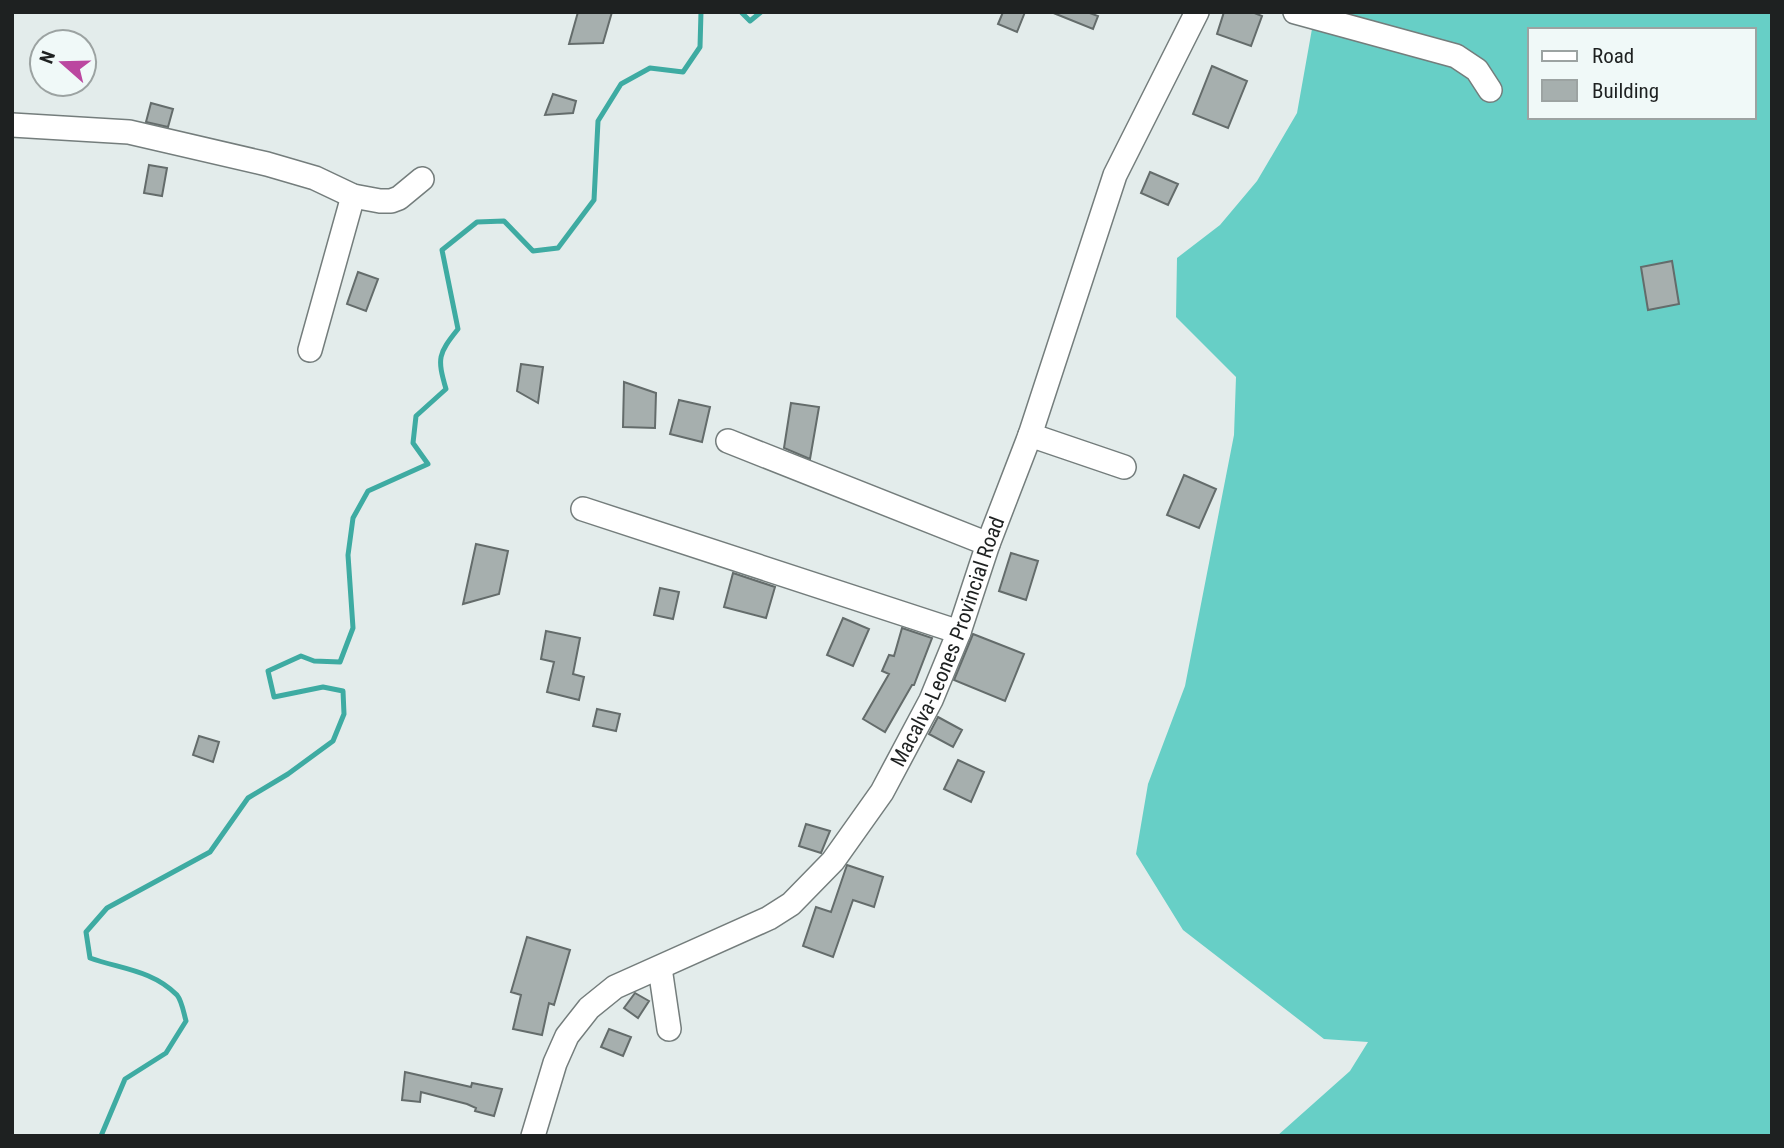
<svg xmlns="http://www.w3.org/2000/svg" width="1784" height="1148" font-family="'Roboto Condensed',sans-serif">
  <rect width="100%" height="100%" fill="#e3eceb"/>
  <path fill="#67cfc6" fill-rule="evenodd" d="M1315 12H1772V1136H1277L1350 1071 1368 1042 1324 1039 1183 930 1136 854 1148 784 1185 686 1234 435 1236 377 1176 317 1177 258 1220 225 1257 181 1297 113ZM1530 30H1754V117H1530Z"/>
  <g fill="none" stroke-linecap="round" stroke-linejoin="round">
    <path stroke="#3eaba2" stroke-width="5" d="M741 12 750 21 761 12
      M101 1136 125 1079 166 1053 186 1021C184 1014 182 1001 177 995 152 970 121 969 90 958L86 932 107 908 210 852 248 798 288 774 333 741 344 714 343 691 323 687 274 697 268 671 301 656 314 661 340 662 353 628 348 555 353 518 368 491 428 464 413 443 416 416 446 389C437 358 438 354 458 329L442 250 477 222 504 221 533 251 558 248 594 200 598 121 621 84 650 68 683 72 700 47 701 12"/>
  </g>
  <path fill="#a6afae" stroke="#646c6b" stroke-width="2" d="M578 12H612L603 43 569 44Z
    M1003 12H1025L1017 32 998 24Z
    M1051 12H1087L1098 16 1093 29Z
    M1224 12H1252L1262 16 1251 46 1217 34Z
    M1212 66 1247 81 1228 128 1193 114Z
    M553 94 576 101 573 113 545 115Z
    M151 103 173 109 168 127 146 122Z
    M149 165 167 168 162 196 144 193Z
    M1150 172 1178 184 1168 205 1141 193Z
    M1672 261 1679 304 1648 310 1641 267Z
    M358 272 378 279 366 311 347 304Z
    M521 364 543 367 538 403 517 391Z
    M624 382 656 393 655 428 623 427Z
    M679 400 710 407 702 442 670 434Z
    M791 403 819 407 810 459 784 448Z
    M1184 475 1216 489 1199 528 1167 515Z
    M476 544 508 551 499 594 463 604Z
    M1011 553 1038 561 1026 600 999 591Z
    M733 573 775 587 766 618 724 607Z
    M660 588 679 592 673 619 654 615Z
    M843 618 869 629 853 666 827 655Z
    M902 628 932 638 914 685H912L885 732 863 719 889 674 882 671 889 655 894 656Z
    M546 631 580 638 573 674 584 677 579 700 547 692 554 662 541 659Z
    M973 634 1024 654 1005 701 954 680Z
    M597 709 620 714 616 731 593 726Z
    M938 717 962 730 953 747 929 734Z
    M199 736 219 742 213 762 193 755Z
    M958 760 984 772 971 802 944 789Z
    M806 824 830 831 821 853 799 846Z
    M847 865 883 877 874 907 853 900 833 957 803 946 816 907 831 912Z
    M527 937 570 950 554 1005 549 1003 542 1035 513 1029 521 995 511 992Z
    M635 993 649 1001 638 1018 624 1008Z
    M609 1029 631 1037 623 1056 601 1047Z
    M405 1072 471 1087 472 1083 502 1089 494 1116 475 1111 476 1108 467 1104 421 1092 420 1102 402 1100Z"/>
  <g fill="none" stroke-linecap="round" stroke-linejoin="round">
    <g stroke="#747d7c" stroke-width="26">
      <g id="minor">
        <path d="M1295 12 1456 56 1477 70 1490 90"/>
        <path d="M12 125 129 132 267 164 315 178 353 196 380 201H391L399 198 422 179"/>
        <path d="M310 350 353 196"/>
        <path d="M1030 435 1124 467"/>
        <path d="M728 441 988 544"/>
        <path d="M583 509 959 632"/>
        <path d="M660 968 669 1029"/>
        <path id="s1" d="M533 1136 555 1063 567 1036 589 1008 615 987 769 918 791 904 833 861 882 792 931 700 959 632 988 544 1030 435 1115 175 1197 12"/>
      </g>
    </g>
    <use href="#minor" stroke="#fff" stroke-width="23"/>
  </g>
  <g text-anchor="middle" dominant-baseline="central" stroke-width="5" stroke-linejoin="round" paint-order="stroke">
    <g font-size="21" fill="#1e2121" stroke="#f0f9f8">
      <text stroke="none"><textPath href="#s1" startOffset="679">Macalva-Leones Provincial Road</textPath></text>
    </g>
  </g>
  <rect width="1784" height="1148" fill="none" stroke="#1e2121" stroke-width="28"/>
  <rect x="1528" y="28" width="228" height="91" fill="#f0f9f8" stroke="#9ca3a2" stroke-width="2"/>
  <rect x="1542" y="51" width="35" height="10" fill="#ffffff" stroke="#9ca3a2" stroke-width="2"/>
  <text x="1592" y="63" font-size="21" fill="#1e2121">Road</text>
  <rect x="1542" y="80" width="35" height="21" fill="#a6afae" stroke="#9ca3a2" stroke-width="2"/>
  <text x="1592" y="98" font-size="21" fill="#1e2121">Building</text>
  <g transform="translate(63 63) rotate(290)"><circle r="33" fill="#f0f9f8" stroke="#9ca3a2" stroke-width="2"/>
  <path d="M0-5L12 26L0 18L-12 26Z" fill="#bb47a0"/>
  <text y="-10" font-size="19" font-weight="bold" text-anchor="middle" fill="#1e2121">N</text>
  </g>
</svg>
